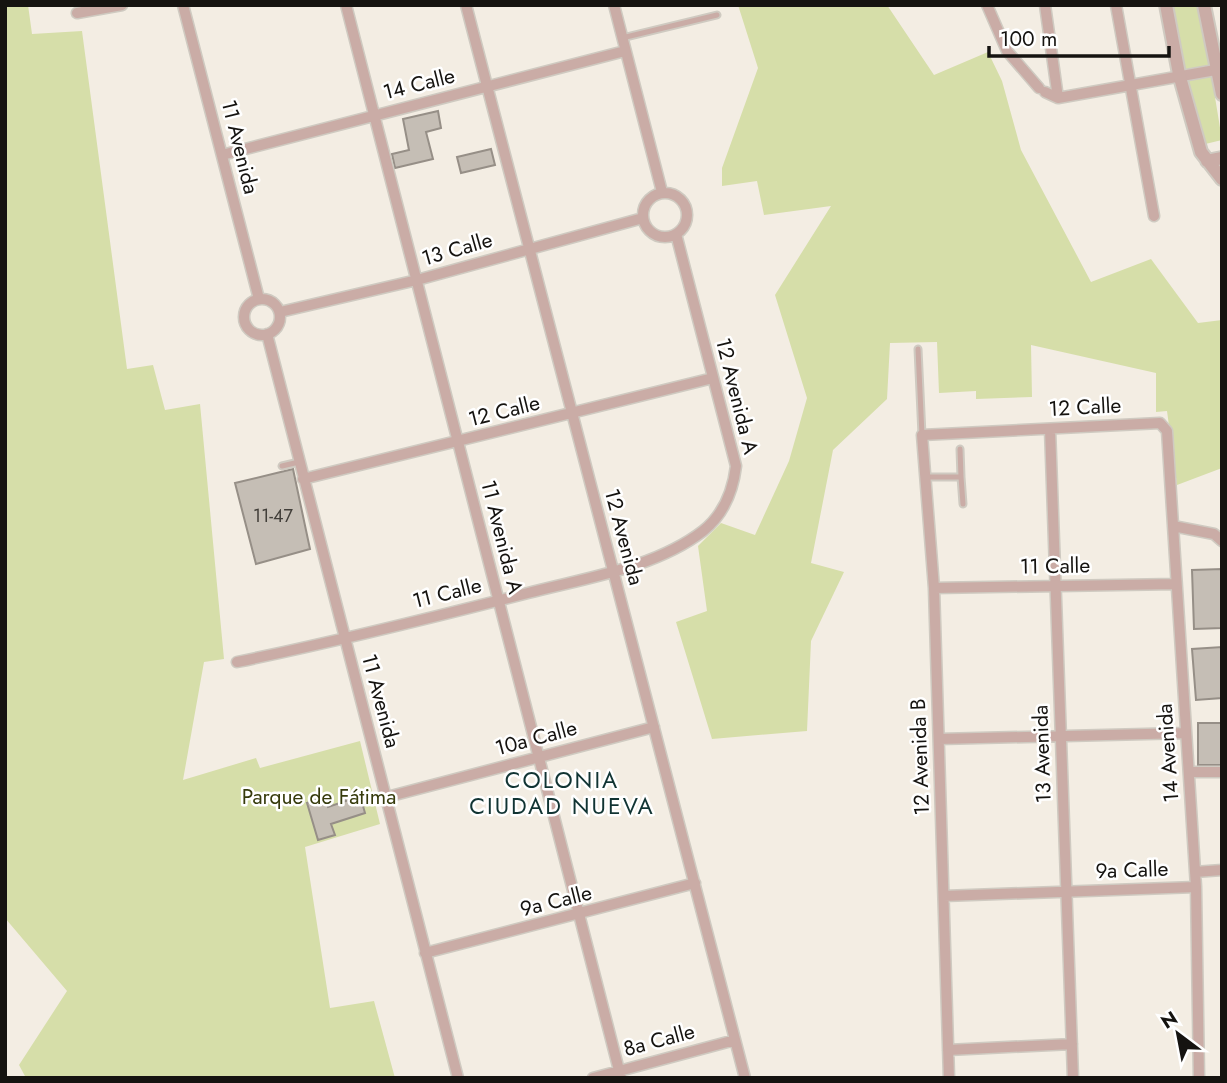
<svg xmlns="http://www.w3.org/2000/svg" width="1227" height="1083" font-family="Jost,sans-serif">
  <rect width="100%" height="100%" fill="#f3ede3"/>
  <path fill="#d6dea9" d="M5 5H28L32 34 82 31 127 369 153 365 165 410 200 404 224 659 204 662 183 780 256 758 260 768 360 741 380 824 305 847 330 1008 374 1001 395 1078H26L19 1065 67 991 5 918Z
    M738 5H887L934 75 988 52 1002 81 1021 150 1091 282 1151 259 1198 323 1222 320V468L1177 485 1167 411 1156 412V373L1031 345 1032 397 976 399V391L939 393 937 342 890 343 887 399 833 450 811 563 844 572 811 641 807 731 712 739 676 622 707 611 698 546 721 523 755 535 789 461 807 398 775 295 831 206 764 215 757 181 722 186V168L758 68Z
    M1172 5H1200L1222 140 1197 146Z"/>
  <path fill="#c5beb5" stroke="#968f87" stroke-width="2" d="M438 111 441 128 426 132 433 159 395 168 392 154 409 150 403 119Z
    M491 149 495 165 461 173 457 157Z
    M293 469 310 549 256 564 235 483Z
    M1222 569V628L1194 629 1192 570Z
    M1222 647V698L1196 700 1192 649Z
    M1198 723H1222V765H1198Z
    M359 792 365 813 331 824 335 835 318 840 307 803 325 797 328 807 346 801 344 796Z"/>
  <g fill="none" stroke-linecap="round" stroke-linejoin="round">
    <g stroke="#cfcac1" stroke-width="9">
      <path id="service" d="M622 38 717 15
        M918 349 922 435
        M282 466 299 462
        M925 477H961L960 449
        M961 477 963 504"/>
    </g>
    <g stroke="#cfcac1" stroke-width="13">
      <path id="minor" d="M183 5 259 299
        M346 5 621 1078
        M466 5 745 1078
        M614 5 662 192
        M987 5 1007 51 1039 88
        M1045 5 1058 98
        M1116 5 1154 216
        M77 13 122 5
        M1045 92 1058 98 1221 69
        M222 155 625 51
        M643 215a22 22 0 1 1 44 0a22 22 0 1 1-44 0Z
        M244 317a18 18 0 1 1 36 0a18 18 0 1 1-36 0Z
        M280 312 417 280 643 218
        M267 334 458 1078
        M1050 429 1073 1078
        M303 479 713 378
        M1173 526 1214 534 1222 541
        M934 588 1176 584
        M237 662C334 642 431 618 528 593 585 578 655 568 703 531 723 515 733 491 736 466L676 234
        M939 739 1186 733
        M1189 772H1222
        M387 797 654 727
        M1195 872 1222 870
        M944 896 1196 887
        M425 953 695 883
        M948 1050 1072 1044
        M593 1078 735 1040
        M949 1078 934 588 922 435 1160 423 1167 431 1196 887 1199 1078"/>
    </g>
    <g stroke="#cfcac1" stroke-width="16">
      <path id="tertiary" d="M1166 5 1179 74 1201 152 1222 179
        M1204 5 1222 94
        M1207 161 1222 158"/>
    </g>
    <use href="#service" stroke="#caaca6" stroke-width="5"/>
    <use href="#minor" stroke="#caaca6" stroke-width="10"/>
    <use href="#tertiary" stroke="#caaca6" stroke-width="12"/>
  </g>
  <g text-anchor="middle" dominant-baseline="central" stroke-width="5" stroke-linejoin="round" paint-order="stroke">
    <g font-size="18" fill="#413e39">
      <text x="273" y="516">11-47</text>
    </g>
    <g font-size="21" fill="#151310" stroke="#fff">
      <text transform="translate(419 84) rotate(-14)">14 Calle</text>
      <text transform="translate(240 147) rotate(76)">11 Avenida</text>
      <text transform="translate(457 249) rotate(-16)">13 Calle</text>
      <text transform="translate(737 396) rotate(76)">12 Avenida A</text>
      <text transform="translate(1085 407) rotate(-3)">12 Calle</text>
      <text transform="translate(504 411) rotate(-14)">12 Calle</text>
      <text transform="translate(502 537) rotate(76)">11 Avenida A</text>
      <text transform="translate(624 537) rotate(75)">12 Avenida</text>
      <text transform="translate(1055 566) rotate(-1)">11 Calle</text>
      <text transform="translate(447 593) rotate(-14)">11 Calle</text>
      <text transform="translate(381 701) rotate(75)">11 Avenida</text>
      <text transform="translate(536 738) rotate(-15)">10a Calle</text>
      <text transform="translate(1168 753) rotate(-94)">14 Avenida</text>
      <text transform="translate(1042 754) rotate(-92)">13 Avenida</text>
      <text transform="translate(920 757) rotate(-92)">12 Avenida B</text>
      <text transform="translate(1132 870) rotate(-2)">9a Calle</text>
      <text transform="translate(556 901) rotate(-14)">9a Calle</text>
      <text transform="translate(659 1040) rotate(-15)">8a Calle</text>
    </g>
    <g font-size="21" fill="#363b0c" stroke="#fff">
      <text x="319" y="797">Parque de Fátima</text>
    </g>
    <g font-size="23" letter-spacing="2" fill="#113433" stroke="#fff">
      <text x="562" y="780">COLONIA<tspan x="562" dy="26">CIUDAD NUEVA</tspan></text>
    </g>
  </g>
  <rect width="1227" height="1083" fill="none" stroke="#151310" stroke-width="14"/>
  <g transform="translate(1178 1034) rotate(328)" stroke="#ffffff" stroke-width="5" paint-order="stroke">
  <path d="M0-5L12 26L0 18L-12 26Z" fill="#151310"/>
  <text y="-10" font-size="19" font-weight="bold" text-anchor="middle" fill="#151310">N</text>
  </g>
  <path d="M989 46v10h180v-10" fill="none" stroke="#151310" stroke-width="3.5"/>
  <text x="1000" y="46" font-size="21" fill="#151310" stroke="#ffffff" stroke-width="5" paint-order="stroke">100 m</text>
</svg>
